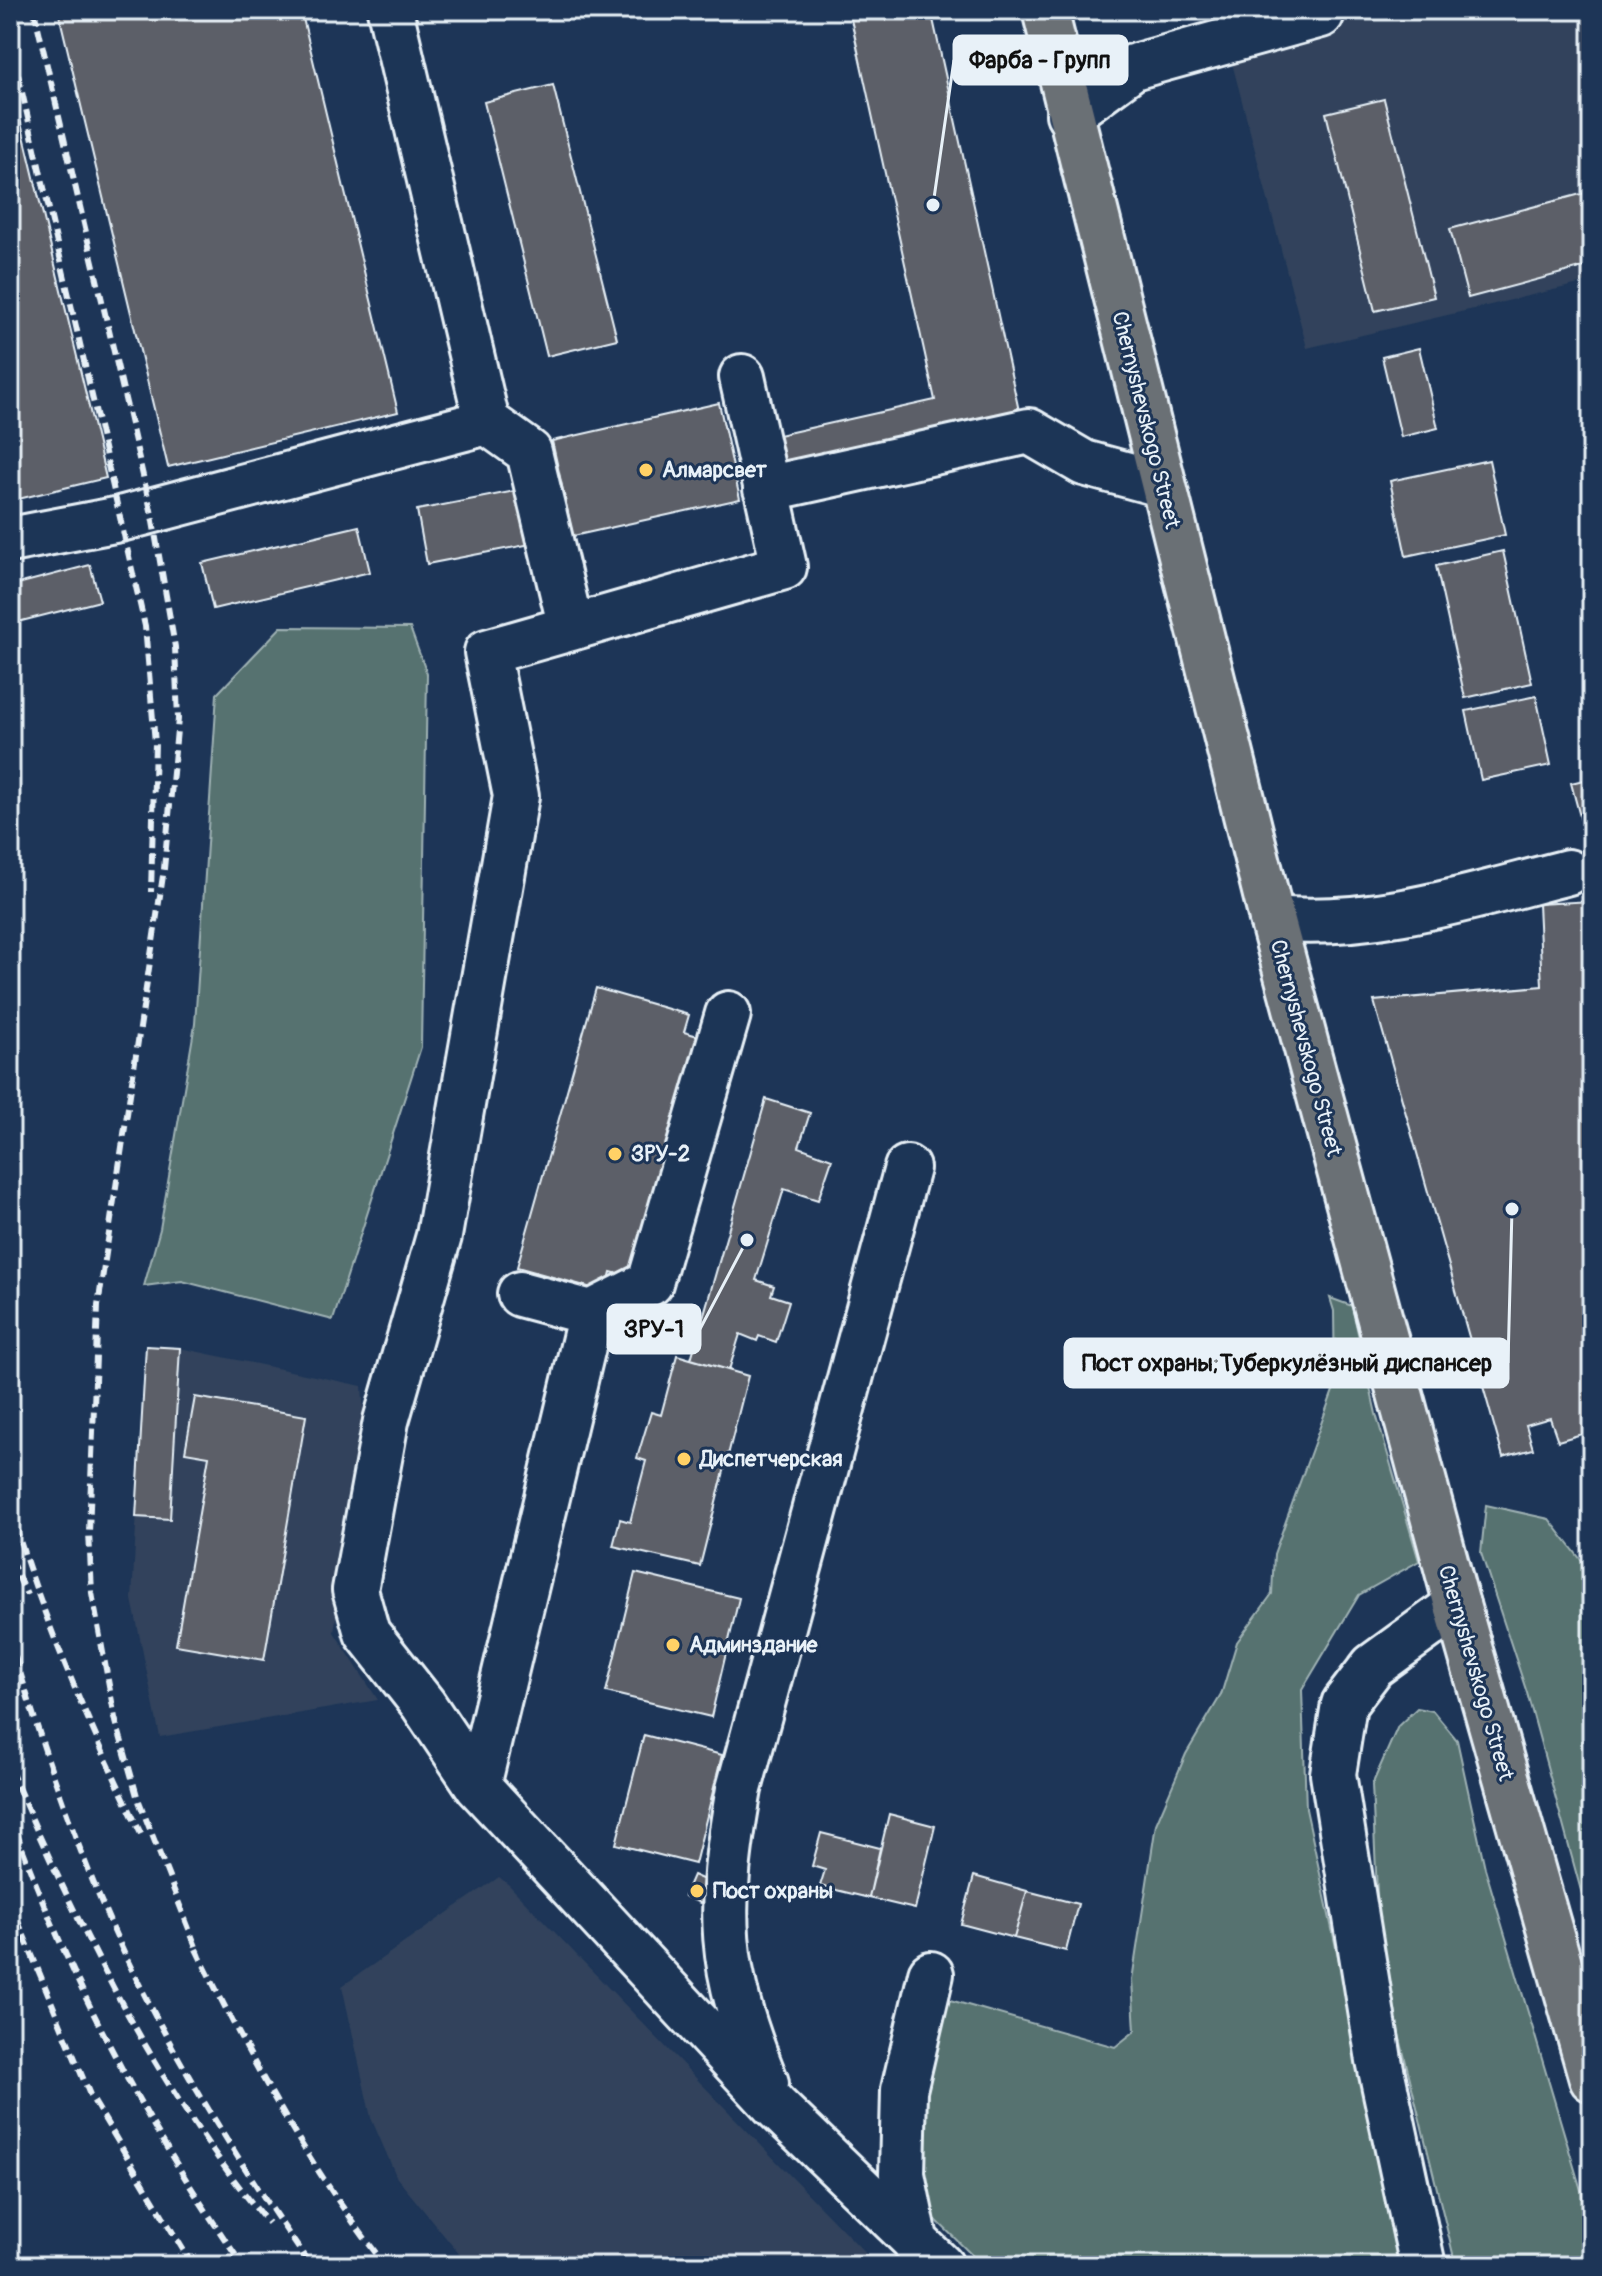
<svg xmlns="http://www.w3.org/2000/svg" width="1602" height="2276" font-family="Pangolin,sans-serif">
  <rect width="100%" height="100%" fill="#1d3557"/>
  <filter id="ink" filterUnits="userSpaceOnUse"><feTurbulence type="fractalNoise" baseFrequency=".0125" numOctaves="2"/><feDisplacementMap in="SourceGraphic" scale="16" xChannelSelector="R" yChannelSelector="G"/><feConvolveMatrix kernelMatrix="1 2 1 2 8 2 1 2 1" color-interpolation-filters="sRGB"/></filter>
  <g filter="url(#ink)">
    <path fill="#30425c" d="M1218 10H1592V281L1307 348Z
      M146 1346 180 1348 362 1386 365 1430 334 1632 378 1700 160 1737 132 1599Z
      M499 1877 509 1885 878 2266H469L397 2178 371 2118 342 1986Z"/>
    <path fill="#567270" stroke="#9fb2b4" stroke-width="2" d="M281 627 410 628 427 674 421 1047 333 1320 182 1281 144 1286 160 1229 195 1024 217 694Z
      M1330 1298 1352 1306 1376 1414 1419 1561 1359 1595 1302 1690 1306 1809 1405 2266H983L928 2212 916 2090 950 2000 1115 2047 1135 2031 1132 1980 1156 1824 1186 1754 1221 1695 1237 1642 1272 1594 1274 1554 1335 1385 1334 1311Z
      M1486 1505 1549 1519 1592 1574V1931L1527 1693 1481 1553Z
      M1417 1708 1433 1711 1457 1740 1485 1868 1592 2227V2266H1456L1380 1957 1372 1785 1398 1726Z"/>
    <path fill="#5c5f67" stroke="#e8f1f8" stroke-width="2" d="M58 10H301L398 412 168 467Z
      M849 10H931L1021 420 782 472 774 436 935 400Z
      M10 77 106 478 10 501Z
      M553 85 617 339 547 356 484 102Z
      M1384 99 1434 297 1375 311 1326 113Z
      M1592 191V265L1468 298 1450 229Z
      M1419 348 1438 428 1401 437 1382 357Z
      M719 403 740 499 573 536 552 441Z
      M1489 460 1505 535 1406 556 1390 481Z
      M520 490 531 544 427 564 417 510Z
      M359 526 370 572 213 609 202 563Z
      M1503 551 1532 683 1465 698 1436 566Z
      M90 565 100 601 10 624V586Z
      M1536 696 1551 765 1481 780 1466 711Z
      M1592 778V825L1583 828 1571 783Z
      M1592 901V1431L1558 1441 1550 1418 1526 1425 1533 1449 1503 1457 1374 1001 1542 986 1538 904Z
      M596 988 689 1015 684 1032 712 1040 645 1281 611 1272 606 1292 517 1267Z
      M766 1099 810 1113 799 1147 832 1159 818 1200 784 1189 756 1280 774 1286 771 1295 789 1301 776 1342 759 1336 757 1341 740 1334 729 1370 691 1359Z
      M146 1346 180 1348 170 1519 136 1517Z
      M677 1355 748 1376 700 1566 613 1546 620 1519 630 1522 646 1461 637 1458 651 1412 661 1415Z
      M195 1397 306 1416 264 1660 176 1645 209 1456 185 1452Z
      M635 1573 739 1598 711 1717 606 1692Z
      M644 1735 722 1755 695 1864 616 1844Z
      M889 1814 935 1826 915 1909 869 1898Z
      M821 1833 880 1848 869 1898 820 1886 825 1870 812 1866Z
      M693 1875 711 1883 702 1904 684 1896Z
      M974 1876 1027 1891 1014 1938 961 1924Z
      M1027 1891 1078 1904 1066 1951 1014 1938Z"/>
    <g fill="none" stroke-linecap="round" stroke-linejoin="round">
      <g stroke="#e8f1f8" stroke-width="50">
        <path id="minor" d="M390 10 487 422
          M1069 114 1133 67 1321 15
          M742 377 784 567 487 652 516 796 439 1236 386 1421 355 1590 367 1633 423 1704 478 1786 775 2106 941 2266
          M766 489 1029 431 1084 463 1161 484
          M10 540 120 519 487 422 529 452 571 628
          M1272 919C1373 929 1471 897 1568 872
          M520 1294 591 1313
          M478 1786 591 1313 650 1283 728 1014
          M766 2083C718 1966 717 1912 739 1789L907 1168
          M916 2244 902 2174 904 2090 931 1974
          M1423 2266 1379 2060 1333 1774 1344 1704 1373 1666 1457 1605"/>
      </g>
      <g stroke="#e8f1f8" stroke-width="50">
        <path id="major" d="M1045 10 1272 919 1457 1605 1592 2079"/>
      </g>
      <use href="#minor" stroke="#1d3557" stroke-width="44"/>
      <use href="#major" stroke="#6b6f75" stroke-width="44"/>
      <path stroke="#e8f1f8" stroke-width="6" stroke-dasharray="12 6" stroke-linecap="butt" d="M34 10 151 510 175 647 178 719 164 869 98 1306 89 1532 92 1593 115 1718 137 1796 200 1957
        M10 40 145 626 155 743 151 892
        M10 1508C43 1621 90 1727 141 1834
        M10 1559 27 1595
        M10 1639C42 1746 77 1852 124 1953 176 2063 241 2166 311 2266
        M10 1769C80 1931 155 2086 268 2223
        M10 1814C66 1976 146 2126 243 2266
        M10 1902 90 2095 193 2266
        M196 1949C251 2061 309 2168 386 2266"/>
    </g>
  </g>
  <g fill="#ffd166" stroke="#1d3557" stroke-width="3">
    <circle cx="646" cy="470" r="8"/>
    <circle cx="615" cy="1154" r="8"/>
    <circle cx="684" cy="1459" r="8"/>
    <circle cx="673" cy="1645" r="8"/>
    <circle cx="697" cy="1891" r="8"/>
  </g>
  <g text-anchor="middle" dominant-baseline="central" stroke-width="6" stroke-linejoin="round" paint-order="stroke">
    <g font-size="22" fill="#e8f1f8" stroke="#1d3557">
      <text transform="translate(1146 420) rotate(76)">Chernyshevskogo Street</text>
      <text transform="translate(1306 1048) rotate(75)">Chernyshevskogo Street</text>
      <text transform="translate(1476 1673) rotate(74)">Chernyshevskogo Street</text>
    </g>
    <g font-size="22" font-weight="bold" fill="#e8f1f8" stroke="#1d3557" text-anchor="start">
      <text x="662" y="470">Алмарсвет</text>
      <text x="631" y="1154">ЗРУ-2</text>
      <text x="700" y="1459">Диспетчерская</text>
      <text x="689" y="1645">Админздание</text>
      <text x="713" y="1891">Пост охраны</text>
    </g>
  </g>
  <path fill="none" stroke="#e8f1f8" stroke-width="3" d="M933 205L954 60M747 1240L700 1329M1512 1209L1508 1363"/>
  <g fill="#e8f1f8" stroke="#1d3557" stroke-width="3">
    <circle cx="933" cy="205" r="8"/>
    <circle cx="747" cy="1240" r="8"/>
    <circle cx="1512" cy="1209" r="8"/>
  </g>
  <g fill="#e8f1f8" stroke="#e8f1f8" stroke-width="3">
    <rect x="954" y="36" width="173" height="48" rx="8"/>
    <rect x="608" y="1305" width="92" height="48" rx="8"/>
    <rect x="1065" y="1339" width="443" height="48" rx="8"/>
  </g>
  <g font-size="24" text-anchor="middle" font-weight="bold" fill="#111">
    <text x="1040" y="68">Фарба - Групп</text>
    <text x="654" y="1337">ЗРУ-1</text>
    <text x="1287" y="1371">Пост охраны;Туберкулёзный диспансер</text>
  </g>
  <rect width="1602" height="2276" fill="none" stroke="#1d3557" stroke-width="40"/>
  <rect x="20" y="20" width="1562" height="2236" fill="none" stroke="#e8f1f8" stroke-width="3" filter="url(#ink)"/>
</svg>
